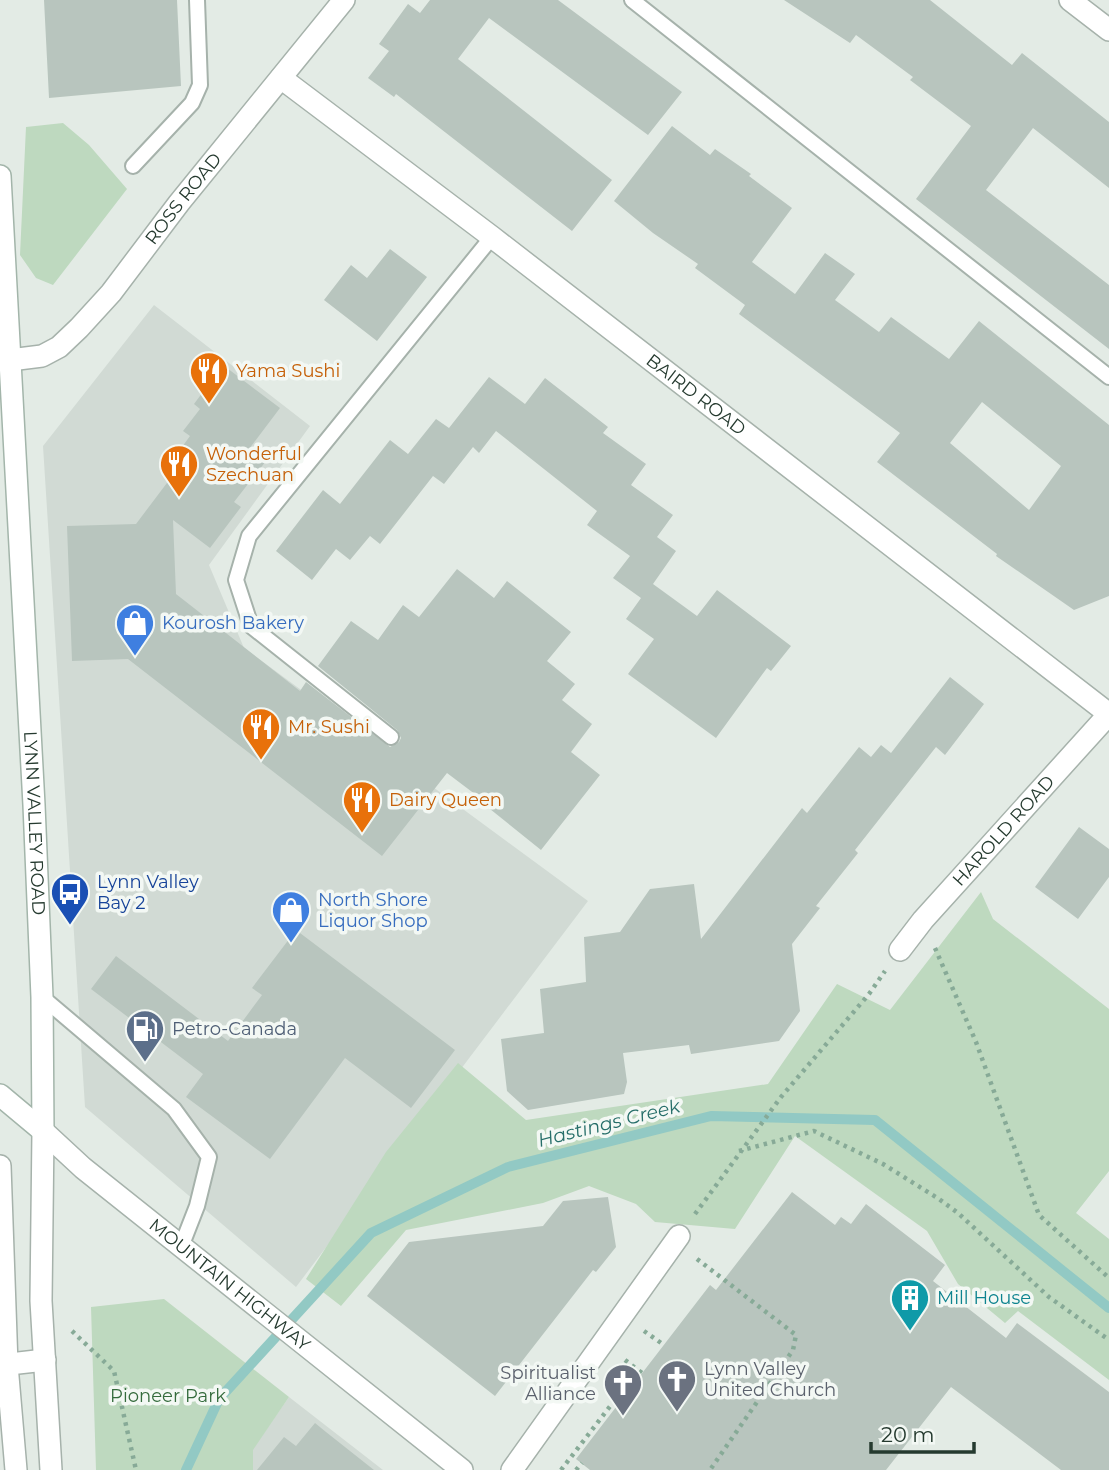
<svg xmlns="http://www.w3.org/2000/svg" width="1109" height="1470" font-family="Montserrat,sans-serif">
  <rect width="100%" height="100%" fill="#e3ebe5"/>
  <path fill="#d1dad4" d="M154 305 310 426 209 565 244 648 588 901 296 1287 85 1107 43 446Z
    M289 1397 383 1470H253L252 1450Z"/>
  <path fill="#bed9bf" d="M63 123 89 145 127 189 53 285 36 278 20 255 26 127Z
    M981 892 993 919 1109 1009V1171L1076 1213 1109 1239V1380L1018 1311 1005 1323 958 1284 927 1231 795 1136 735 1229 655 1222 636 1204 589 1186 543 1203 406 1230 341 1306 306 1279 386 1152 458 1063 526 1120 768 1084 837 984 890 1010Z
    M164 1299 289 1397 253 1450V1470H96L91 1307Z"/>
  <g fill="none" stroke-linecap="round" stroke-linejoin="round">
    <path stroke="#92c9c4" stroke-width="10" d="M186 1470 219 1399 371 1233 508 1167 711 1116 875 1120 1109 1308"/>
  </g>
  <path fill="#b8c5be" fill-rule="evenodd" d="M44 0H177L181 86 49 98Z
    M430 0H558L682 92 648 135 489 18 458 59 612 180 572 231 396 94 394 97 368 78 389 51 379 44 408 4 420 13Z
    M784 0H930L1012 65 1022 53 1109 122V188L1033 128 986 190 1109 285V349L916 199 971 126 910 80 913 77 856 35 850 43Z
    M672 126 710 155 715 149 751 174 749 176 792 208 752 262 795 294 825 253 855 274 835 300 879 332 891 317 949 359 979 321 1109 425V596L1074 610 996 556 997 554 877 462 900 433 739 314 745 305 695 268 698 264 653 233 614 201ZM982 402 1061 466 1029 510 950 443Z
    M390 249 427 277 377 341 324 300 351 265 367 278Z
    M223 365 280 408 249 449 266 461 234 502 241 507 210 548 173 520 176 594 300 691 306 682 390 747 399 742 401 738 397 730 318 666 351 621 378 640 403 605 419 617 457 569 494 598 507 581 571 632 547 661 575 684 562 700 592 724 571 752 600 775 541 850 490 809 492 807 447 773 382 856 128 659 72 661 67 526 136 524 182 463 174 458 190 436 183 431 200 409 194 404Z
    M489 377 525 404 545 378 608 427 603 433 646 464 631 485 673 515 657 537 676 551 653 584 697 616 717 590 791 646 771 671 767 668 716 738 628 674 654 639 626 619 641 598 613 578 630 556 587 525 597 511 496 431 479 453 473 447 444 484 433 476 380 544 370 536 350 560 336 549 312 580 276 551 323 490 340 504 390 440 408 454 436 419 449 428Z
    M950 677 984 704 945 755 936 747 855 850 858 853 816 906 820 908 792 944 800 1011 779 1041 691 1054 689 1045 623 1053 627 1082 624 1094 528 1110 507 1091 501 1039 544 1033 540 989 586 982 584 937 620 932 650 889 694 884 701 939 802 808 807 813 859 747 871 757 881 745 891 753Z
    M1079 827 1109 849V877L1078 919 1035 887Z
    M296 930 455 1050 411 1108 345 1058 270 1159 186 1097 203 1074 91 989 116 956 228 1041 262 995 252 988Z
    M792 1192 835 1225 841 1217 851 1224 866 1204 945 1265 933 1281 1006 1338 1017 1323 1109 1392V1470H1061L951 1387 886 1470H590L576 1459 710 1285 716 1290Z
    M608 1197 616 1247 596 1272 593 1270 495 1396 367 1296 409 1242 543 1226 563 1201Z
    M315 1423 326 1432 374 1470H257L284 1437 296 1446Z"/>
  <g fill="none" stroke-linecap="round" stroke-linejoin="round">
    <g stroke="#a6b2ab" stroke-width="18">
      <path id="service" d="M632 0 1109 377
        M133 166 192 103 200 85 197 0
        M391 737 251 626 236 580 249 536 492 237
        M42 997 174 1109 209 1157 197 1206 181 1247"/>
    </g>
    <g stroke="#a6b2ab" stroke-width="24">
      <g id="minor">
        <path d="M1070 0 1109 30"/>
        <path id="s1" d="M281 78 492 237 1109 714"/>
        <path id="s2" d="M0 356 10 360 42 356 59 347 79 328 111 293 179 203 344 0"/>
        <path id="s3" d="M900 950 923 920 1109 714"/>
        <path d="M0 1365 45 1360"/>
        <path d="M512 1470 679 1236"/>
      </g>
    </g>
    <g stroke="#a6b2ab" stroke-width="24">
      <g id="tertiary">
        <path id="s4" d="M43 1131 83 1168 462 1470"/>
        <path d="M43 1131 41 1301 51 1470"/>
        <path d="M0 1166 7 1365 16 1470"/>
      </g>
    </g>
    <g stroke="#a3b5aa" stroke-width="24">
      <g id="secondary">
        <path id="s5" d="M0 176 34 805 42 997 43 1131"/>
        <path d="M0 1095 43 1131"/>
      </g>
    </g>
    <path stroke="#87aa97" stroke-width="4.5" stroke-dasharray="3.5 5" stroke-linecap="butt" d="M935 948 976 1042 1039 1215 1109 1278
      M739 1151 814 1131 883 1164 939 1199 958 1213 1049 1297 1109 1340
      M695 1214 781 1097 869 994 885 971
      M697 1259 796 1335 793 1350 710 1470
      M72 1331 114 1371 136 1470
      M644 1331 664 1345
      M625 1360 638 1370
      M561 1470 638 1370 642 1373
      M576 1470 582 1463"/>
    <use href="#service" stroke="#fff" stroke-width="14"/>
    <use href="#minor" stroke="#fff" stroke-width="21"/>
    <use href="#tertiary" stroke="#fff" stroke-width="21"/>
    <use href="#secondary" stroke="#fff" stroke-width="21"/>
  </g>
  <defs>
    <g id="restaurant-pin" transform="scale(2.0125)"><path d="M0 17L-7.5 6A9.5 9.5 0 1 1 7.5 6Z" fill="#e8710a" stroke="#f3f8f4"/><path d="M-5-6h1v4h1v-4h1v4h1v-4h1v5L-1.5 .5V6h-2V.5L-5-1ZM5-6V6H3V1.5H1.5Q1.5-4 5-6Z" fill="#fff"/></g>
    <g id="shop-pin" transform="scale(2.0125)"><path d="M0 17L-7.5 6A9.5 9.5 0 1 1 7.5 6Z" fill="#3f7fe0" stroke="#f3f8f4"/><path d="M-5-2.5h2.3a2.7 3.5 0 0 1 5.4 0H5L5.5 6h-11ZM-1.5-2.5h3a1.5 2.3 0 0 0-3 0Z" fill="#fff"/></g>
    <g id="bus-pin" transform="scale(2.0125)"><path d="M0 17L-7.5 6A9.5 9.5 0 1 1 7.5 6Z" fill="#1a4fb4" stroke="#f3f8f4"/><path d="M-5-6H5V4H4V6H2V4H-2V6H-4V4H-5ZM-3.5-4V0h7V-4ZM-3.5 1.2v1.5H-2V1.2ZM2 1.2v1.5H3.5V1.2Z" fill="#fff"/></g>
    <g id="fuel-pin" transform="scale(2.0125)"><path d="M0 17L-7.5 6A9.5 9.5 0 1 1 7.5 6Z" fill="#5c6f8a" stroke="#f3f8f4"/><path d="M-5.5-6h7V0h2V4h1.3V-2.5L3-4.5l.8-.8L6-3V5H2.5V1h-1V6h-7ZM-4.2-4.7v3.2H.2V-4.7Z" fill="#fff"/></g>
    <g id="building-pin" transform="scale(2.0125)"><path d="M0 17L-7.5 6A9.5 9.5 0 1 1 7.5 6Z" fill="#0f9aa8" stroke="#f3f8f4"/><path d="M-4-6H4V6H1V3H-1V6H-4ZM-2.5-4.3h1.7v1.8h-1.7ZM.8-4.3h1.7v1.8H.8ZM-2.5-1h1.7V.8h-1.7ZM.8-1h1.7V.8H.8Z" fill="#fff"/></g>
    <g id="church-pin" transform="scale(2.0125)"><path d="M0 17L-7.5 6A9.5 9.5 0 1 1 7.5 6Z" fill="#6b7280" stroke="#f3f8f4"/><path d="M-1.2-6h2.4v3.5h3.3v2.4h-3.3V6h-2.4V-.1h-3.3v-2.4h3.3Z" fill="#fff"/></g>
  </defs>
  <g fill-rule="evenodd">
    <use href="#restaurant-pin" x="209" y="371"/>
    <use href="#restaurant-pin" x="179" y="464"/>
    <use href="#shop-pin" x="135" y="623"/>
    <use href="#restaurant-pin" x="261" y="727"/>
    <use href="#restaurant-pin" x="362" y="800"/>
    <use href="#bus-pin" x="70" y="892"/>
    <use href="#shop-pin" x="291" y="910"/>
    <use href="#fuel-pin" x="145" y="1029"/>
    <use href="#building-pin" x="910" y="1298"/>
    <use href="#church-pin" x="677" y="1379"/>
    <use href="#church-pin" x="623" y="1383"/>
  </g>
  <g text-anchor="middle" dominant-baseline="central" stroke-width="7" stroke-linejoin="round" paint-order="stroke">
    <g font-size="18" fill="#253a2f" stroke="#f3f8f4">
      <text stroke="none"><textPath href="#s2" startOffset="256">ROSS ROAD</textPath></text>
      <text stroke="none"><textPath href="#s1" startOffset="522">BAIRD ROAD</textPath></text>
      <text stroke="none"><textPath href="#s5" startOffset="648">LYNN VALLEY ROAD</textPath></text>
      <text stroke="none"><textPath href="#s3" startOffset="158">HAROLD ROAD</textPath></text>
      <text stroke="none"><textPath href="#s4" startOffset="242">MOUNTAIN HIGHWAY</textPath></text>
    </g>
    <g font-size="18" fill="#c56008" stroke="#f3f8f4" text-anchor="start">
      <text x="236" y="371">Yama Sushi</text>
      <text x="206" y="454">Wonderful<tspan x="206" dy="21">Szechuan</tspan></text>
      <text x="288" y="727">Mr. Sushi</text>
      <text x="389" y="800">Dairy Queen</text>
    </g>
    <g font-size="18" fill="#366cbe" stroke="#f3f8f4" text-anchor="start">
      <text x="162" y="623">Kourosh Bakery</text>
      <text x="318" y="900">North Shore<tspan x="318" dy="21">Liquor Shop</tspan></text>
    </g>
    <g font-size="18" fill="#164399" stroke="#f3f8f4" text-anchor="start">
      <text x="97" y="882">Lynn Valley<tspan x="97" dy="21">Bay 2</tspan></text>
    </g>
    <g font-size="18" fill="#4e5e75" stroke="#f3f8f4" text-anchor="start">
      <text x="172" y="1029">Petro-Canada</text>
    </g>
    <g font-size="18" fill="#0d838f" stroke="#f3f8f4" text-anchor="start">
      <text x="937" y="1298">Mill House</text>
    </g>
    <g font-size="18" fill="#5b616d" stroke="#f3f8f4" text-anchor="start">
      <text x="704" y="1369">Lynn Valley<tspan x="704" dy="21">United Church</tspan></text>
      <text x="596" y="1373" text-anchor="end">Spiritualist<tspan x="596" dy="21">Alliance</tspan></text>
    </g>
    <g font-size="18" fill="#346b3c" stroke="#f3f8f4">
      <text x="168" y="1396">Pioneer Park</text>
    </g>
    <g font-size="19" font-style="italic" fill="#266e69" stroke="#f3f8f4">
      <text transform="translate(609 1123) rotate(-14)">Hastings Creek</text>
    </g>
  </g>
  <path d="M871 1442v10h103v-10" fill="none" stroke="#253a2f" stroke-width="3.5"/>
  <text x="881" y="1442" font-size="21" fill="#253a2f" stroke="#f3f8f4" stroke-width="5" paint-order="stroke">20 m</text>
</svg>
